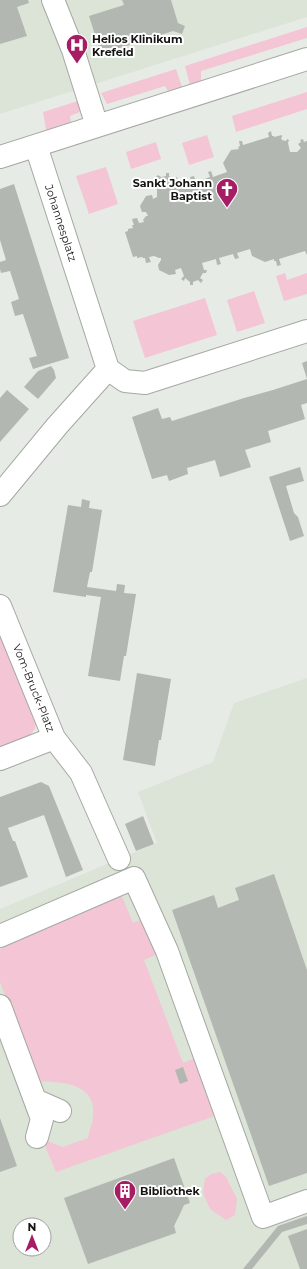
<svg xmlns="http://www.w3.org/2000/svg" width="307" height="1269" font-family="Montserrat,sans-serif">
  <rect width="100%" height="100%" fill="#e7ebe5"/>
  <path fill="#dbe4d7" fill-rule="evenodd" d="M0 0H307V17L0 114Z
    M307 678V1269H0V909L157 843 138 792 213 762 234 703ZM20 1225H44V1249H20Z"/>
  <path fill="#f4c5d5" d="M307 27V38L201 71V81L190 85 185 66Z
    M176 69 182 87 168 91 165 86 107 104 101 93Z
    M307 92V109L236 132 232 116Z
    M78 101 80 112 70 116 71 122 46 130 43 112Z
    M207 135 214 157 189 165 182 143Z
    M156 142 161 159 131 169 126 152Z
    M106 167 118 204 89 214 76 176Z
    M285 273 287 280 307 273V294L284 301 276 276Z
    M254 291 265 323 237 332 227 300Z
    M205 298 217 335 145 358 133 321Z
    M0 627 37 715 35 729 30 735 0 746Z
    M121 894 133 923 143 919 158 954 144 960 183 1063 198 1057 220 1114 56 1172 42 1139 63 1147 88 1138C89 1131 93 1123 93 1116 97 1083 62 1082 38 1081L0 982V950L4 945Z
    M220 1172 226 1177 237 1199 235 1215 226 1220 210 1209 203 1193 205 1179 211 1174Z"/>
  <path fill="#b3b7b1" d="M0 0H28L29 3 17 7 27 36 0 44Z
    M122 0H171L178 23 185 26 182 34 173 31 101 54 89 16 124 5Z
    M271 131 272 136H274V137L282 135V137L281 138 282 140 286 141 287 139 289 140 288 143 290 152H297L301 148 298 144 301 142 300 140 303 139 304 142 307 141V255L305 251 279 259 281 265 277 266 276 261H274V259L265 262 252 256 250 249 237 253 239 258 235 259 233 254 219 258 221 264 217 265 216 259 202 263 204 270H207L206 273H203L200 278 203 280 201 283 198 280 193 282V285H190V282L185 278 184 281 181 279 184 276 181 268 175 270 176 274 169 275 159 270 158 265 161 260V258H159L154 256 149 257 151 262 146 263 145 258H143L142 257 137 258V256L133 257 125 232 128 231V229L133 228 132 225H134L132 219 137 218 139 223 144 222 143 220 146 216H148L146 212H142L140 206 146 196 152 195 153 199 157 197V187H153V184H157L159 179 156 177 158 175 161 177 166 176V173H169V176L173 179 176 177 178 178 175 181 178 187 192 183 190 177 194 176 196 182 210 177 208 172 211 171 213 177 227 172 223 163 231 150 239 149 238 147 240 146 239 141H242L243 145 269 137 268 133Z
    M14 184 69 358 33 369 29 358 37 356 23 314 15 316 11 302 19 299 10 271 1 273 0 269V262L6 260 0 240V189Z
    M307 361V403L301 405 305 419 268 431 271 442 245 450 251 467 220 477 215 460 187 468 188 474 169 481 167 475 152 479 132 417 158 408 162 419 170 417 172 421 244 398 273 390 307 379 302 363Z
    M51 366 54 370 56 378 38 399 24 387 38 371Z
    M7 390 29 409 0 442V398Z
    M300 467 304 481 286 486 294 513 298 517 304 536 290 541 269 477Z
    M82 499 90 501 89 508 102 510 92 572H90L87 587 116 591 117 584 125 585 124 593 136 594 126 656H124L120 681 88 676 101 597 86 595V597L53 592 68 505 81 507Z
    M137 673 171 679 161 740H159L155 766 123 760Z
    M41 782 49 786 83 870 66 877 44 815 8 828 13 841H15L28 877 0 887V797Z
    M143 816 154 844 136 851 125 824Z
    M274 874 307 970V1173L269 1186 172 910 214 895 218 908 228 904 239 900 235 888Z
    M183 1067 188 1081 180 1084 175 1070Z
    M0 1118 17 1166 0 1172Z
    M174 1158 190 1203 184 1205 179 1216 174 1226 176 1233 88 1264 64 1198Z
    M307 1216V1224L282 1232 252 1269H243L278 1226Z
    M307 1229V1269H300L288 1236Z"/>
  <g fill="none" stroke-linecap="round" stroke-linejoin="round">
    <g stroke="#a4a8a2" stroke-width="24">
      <path id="minor" d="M53 0 73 50 97 126
        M36 146 108 369 125 381 145 383 307 331
        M0 157 307 59
        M0 495 57 426 108 369
        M0 606 54 738 81 773 119 859
        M0 759 54 738
        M0 936 134 878 167 951 263 1217 307 1201
        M0 1006 42 1119 37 1137
        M35 1100 60 1111"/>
    </g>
    <use href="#minor" stroke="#fff" stroke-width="22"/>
  </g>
  <defs>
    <g id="hospital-pin" transform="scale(1.15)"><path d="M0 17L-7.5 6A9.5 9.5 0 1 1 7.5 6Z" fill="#a61d64" stroke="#fff"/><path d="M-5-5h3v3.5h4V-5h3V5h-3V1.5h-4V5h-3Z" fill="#fff"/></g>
    <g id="church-pin" transform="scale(1.15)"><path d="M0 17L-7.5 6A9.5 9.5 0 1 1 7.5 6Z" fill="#a61d64" stroke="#fff"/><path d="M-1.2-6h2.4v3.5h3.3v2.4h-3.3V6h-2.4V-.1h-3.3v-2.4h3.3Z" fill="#fff"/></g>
    <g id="building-pin" transform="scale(1.15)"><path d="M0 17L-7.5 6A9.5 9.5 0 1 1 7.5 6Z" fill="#a61d64" stroke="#fff"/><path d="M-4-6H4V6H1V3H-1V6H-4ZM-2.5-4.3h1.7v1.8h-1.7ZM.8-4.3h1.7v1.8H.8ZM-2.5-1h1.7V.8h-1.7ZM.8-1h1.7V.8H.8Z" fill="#fff"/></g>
  </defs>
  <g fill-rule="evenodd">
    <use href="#hospital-pin" x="77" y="45"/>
    <use href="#church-pin" x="227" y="189"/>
    <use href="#building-pin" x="125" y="1191"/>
  </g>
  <g text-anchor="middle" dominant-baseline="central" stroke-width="4" stroke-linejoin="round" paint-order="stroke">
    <g font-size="11" font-weight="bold" fill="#141513" stroke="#fff" text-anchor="start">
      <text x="92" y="39">Helios Klinikum<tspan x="92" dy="13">Krefeld</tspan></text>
      <text x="212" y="183" text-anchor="end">Sankt Johann<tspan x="212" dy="13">Baptist</tspan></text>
      <text x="140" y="1191">Bibliothek</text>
    </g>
    <g font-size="11" fill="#141513" stroke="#fff">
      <text transform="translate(61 223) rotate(72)">Johannesplatz</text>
      <text transform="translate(34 688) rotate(68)">Vom-Bruck-Platz</text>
    </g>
  </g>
  <g transform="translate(32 1237)"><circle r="19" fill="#ffffff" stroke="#a1a1a1"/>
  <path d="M0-3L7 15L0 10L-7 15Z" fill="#a61d64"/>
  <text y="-6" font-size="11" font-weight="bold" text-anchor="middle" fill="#141513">N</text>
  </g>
</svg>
